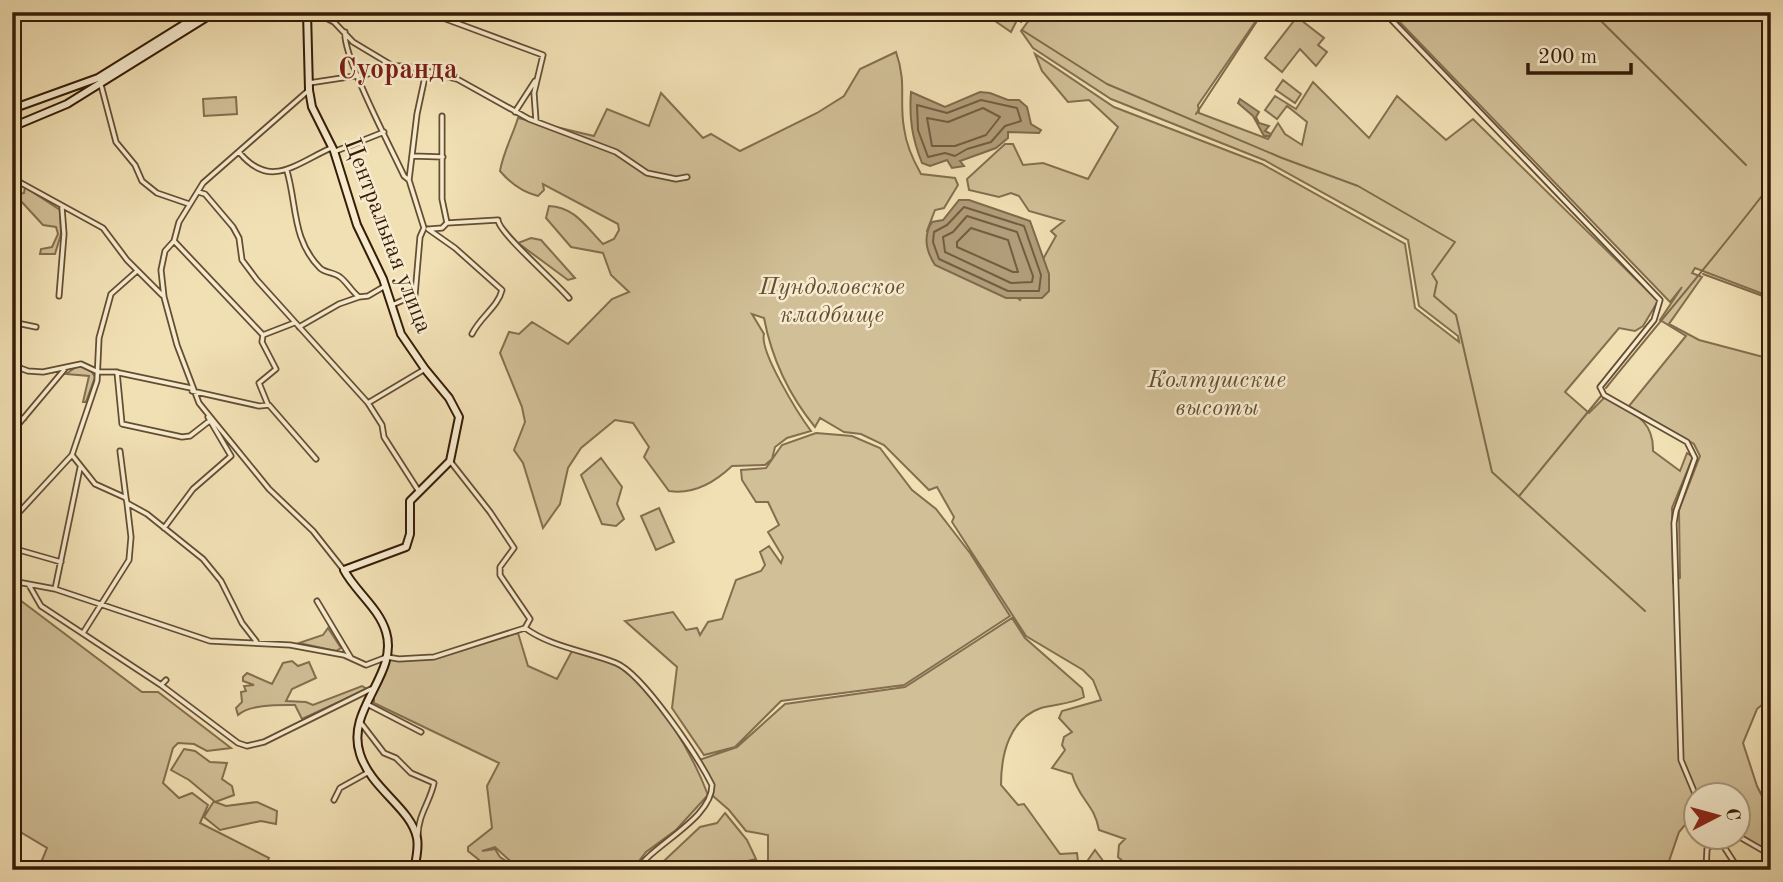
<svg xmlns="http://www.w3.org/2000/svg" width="1783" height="882" font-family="'Old Standard TT',serif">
  <rect width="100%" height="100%" fill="#f1e0b4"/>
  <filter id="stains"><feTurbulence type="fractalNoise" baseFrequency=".00286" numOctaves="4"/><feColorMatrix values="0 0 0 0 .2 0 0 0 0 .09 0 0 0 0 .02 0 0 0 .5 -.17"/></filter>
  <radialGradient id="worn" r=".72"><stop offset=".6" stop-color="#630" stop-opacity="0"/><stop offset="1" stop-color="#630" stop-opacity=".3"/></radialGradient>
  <path fill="#d1bf97" stroke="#846e4f" stroke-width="2" d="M982 12H1021L1011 32Z
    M1035 12H1262L1198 105 1199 113 1268 139 1278 123 1285 134 1302 145 1307 122 1287 106 1277 119 1265 110 1275 96 1296 109 1313 82 1369 138 1397 96 1446 140 1473 119 1658 301 1643 326 1635 331 1619 328 1565 392 1589 413 1605 397C1630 412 1654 418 1653 451L1680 471 1687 453 1693 457 1672 508 1673 582 1680 578 1679 510 1700 456 1694 444 1629 406 1686 336 1660 320 1682 287 1670 302 1390 12H1771V297L1695 268 1692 273 1702 277 1669 324 1699 340 1771 359V697L1757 709 1743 743 1757 786 1771 814V853L1738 833V794H1696L1695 813 1679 832 1666 870H1133L1118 857 1119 845 1125 839 1099 830C1094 803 1079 800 1072 774L1052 768 1065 750 1062 745 1064 737 1072 732 1059 718 1062 711 1101 700 1093 680 1083 670 1026 636 952 522 954 517 937 487 929 490 884 445 861 434 844 432 820 418 815 427C788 394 772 360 764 318L752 314 764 334C759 351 799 415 811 431L787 438 775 447 772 459 765 465 732 466C715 482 694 495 669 491L644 457 649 447 633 423 615 420 581 448 568 468 560 504 543 528 523 463 514 450 525 422 522 407 500 353 509 332 519 334 532 322 568 344 612 299 629 292 611 275 603 253 571 247 546 218 549 206C575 207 586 227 603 244L614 239 619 230 618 224 543 184 544 190 538 196C522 192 511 184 500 171 503 153 512 137 518 118L594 136 607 109 649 126 661 93 703 138 711 134 740 151 817 113 844 96 860 69 896 52C907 83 899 100 904 128 906 144 913 160 921 174L955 178 958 185 944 208 935 210 927 231 1020 300 1056 236 1051 231 1064 221 1029 211 1019 196 1011 193 999 197 969 190 967 179 1005 144H1013L1023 165 1043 163 1088 179 1118 127 1089 100 1068 102 1042 71 1035 54 1114 107 1262 164 1405 244 1415 308 1459 342 1458 336 1419 306 1408 240 1264 160 1111 99 1033 48 1021 31Z
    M1297 17 1324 38 1318 45 1327 52 1316 66 1300 49 1282 72 1265 58Z
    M1283 80 1301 94 1295 103 1276 90Z
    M236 97 237 114 204 116 203 99Z
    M25 187 60 210 61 234 55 254H40L41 249 52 247 58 234 56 227 43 225 20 200 12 205V194L24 193Z
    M531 238 541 240 575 278 568 280 518 243Z
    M79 365 90 369 95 377 86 402H83L89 376 66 374Z
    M816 433 852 436 880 448 912 490 936 509 970 553 1010 616 904 685 781 701 735 747 704 755 672 708 677 667 625 621 673 612 686 630 697 628 700 635 708 622 722 619 736 580 761 571 765 565 760 552 769 546 781 563 783 557 768 532 779 525 768 502H756L742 480 741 470 766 468 782 445Z
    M601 458 622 487 617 504 624 519 616 526 602 524 581 475Z
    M659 508 674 542 656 550 641 516Z
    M12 594 142 692H158L231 748 207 751 194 744 178 743 173 748 163 783 179 798 192 793 208 805 200 823 269 858 264 870H38L47 848 12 827Z
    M1012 618 1025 638 1082 688 1084 697C1072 704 1055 704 1041 708 1009 719 1001 755 1001 785L1018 805 1024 804 1060 854 1077 853 1079 870H810L768 864V835L746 831 729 810 713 796 711 783 699 760 737 747 785 704 905 687Z
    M328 628 341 648 336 651 299 643 323 635Z
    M518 633 528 666 557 679 572 651C587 655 606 658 619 667 657 692 692 753 708 795L676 830 646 852 632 870H520L495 847 482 851 495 849 500 857 512 865 513 870 489 868 468 851V847L492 828 487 786 499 763 374 703V692L389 659H425Z
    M292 661 298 666 309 662 316 678 292 689 286 701 306 702 313 705 362 686 367 689 302 719 295 705C278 705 250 704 238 715L236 708 242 702 241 692 246 691 244 686 254 685 243 681V677L247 673 272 684 283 663Z
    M184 749 195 751 210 762 227 763 222 779 232 786 234 795 215 802 226 806 257 802 277 811 276 824 261 821 220 830 204 817 214 801 189 780 171 770Z
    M725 813 747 840 756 859 710 870H647L665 860 700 827 717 823Z
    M1095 850 1110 870H1081Z"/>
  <path fill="#b19d79" stroke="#80694b" stroke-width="2" d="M911 92 945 107 980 92 990 93 1008 100H1019L1027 107 1031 124 1041 130 1039 133 1008 132V138L996 148 960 161 964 166 952 168 947 160 930 166 922 163C912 138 909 118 911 92Z
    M1240 99 1259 112 1256 117 1259 123 1269 126 1265 131 1271 134 1270 136H1264L1253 116 1238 103Z
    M959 200H969L1030 221 1049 274V291L1042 298H1006L935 265C926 251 923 236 932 222L943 220Z"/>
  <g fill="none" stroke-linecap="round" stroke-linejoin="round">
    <path stroke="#745c40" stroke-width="2" d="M981 100 1017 108 1021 121 1005 126 991 142 967 149 955 156 945 153 928 157 918 130 917 105 947 113Z
      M983 108 1000 117 986 135 955 146H932L927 118 948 122Z
      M964 207 1024 226 1041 275 1039 291H1008L939 259 933 242 934 232 947 225Z
      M967 216 1017 232 1033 276 1032 282 1011 283 945 252 943 237 953 232Z
      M971 228 1008 240 1018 272H1013L957 247V242Z"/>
    <path stroke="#80694b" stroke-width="2" d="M1592 12 1746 165
      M1021 22 1026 12
      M1022 30 1107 84 1282 158 1358 186 1455 242 1432 274 1437 282 1434 296 1456 315 1492 472 1645 611
      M1196 114 1263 12
      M1703 274 1771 299
      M1606 388C1661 320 1718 254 1771 184
      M1520 495 1601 396"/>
    <g stroke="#654d32" stroke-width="7">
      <path id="street" d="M427 12 543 55 534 93 536 121
        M1384 12 1660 300 1654 320 1600 387 1604 395 1687 442 1695 458 1676 511 1674 523 1681 760 1696 796
        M308 17 322 16 334 22 353 42 393 66H406L457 79 529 119 616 152 647 173 676 179 687 177
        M345 32C342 55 392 150 404 176L409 180 424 228 420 237 415 295 392 305
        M309 83 368 74 393 66
        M101 85 116 142 135 165 142 181 157 193 189 204
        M309 90 203 183 179 222 174 241 165 251 161 270 164 297 177 345 199 403 269 489 313 531 343 569
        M515 112 535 81
        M336 151 384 132
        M239 152C270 190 295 164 331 148
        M413 156 443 157
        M287 171C297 205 292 240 320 268 325 273 334 272 340 277 347 282 351 291 359 297L368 296 385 286
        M12 178 103 228 127 260 162 295
        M409 180 417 114 426 72
        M198 192 205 194 233 227 239 238 242 260 257 280 368 403 382 425 384 437 418 490
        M447 223 498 220C498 232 557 283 569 298
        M428 229 455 248 502 290C498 307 480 317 472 334
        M430 229 442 228 447 223 442 199V116
        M174 241 263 335
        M59 296 64 234 62 208
        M12 322 36 327
        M299 327 339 304 359 297
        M12 365 28 371 43 372 81 364 98 372H115L191 388
        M117 372 122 424 182 437 190 436 208 422
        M192 391 259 406 269 405 316 459
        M368 403 425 369
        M268 405 259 383 276 369 262 342 263 335 294 323
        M12 419 24 418
        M12 432 64 370
        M120 451 126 498
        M72 455 95 484 126 498 127 503 147 514 203 559 221 581 242 623 256 641
        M72 455 97 381 99 338 111 294 137 271
        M12 520 72 455
        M164 528 193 489 231 456 208 417
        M12 548 61 562
        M12 581 55 589 210 641 290 645 344 655 366 665 387 657 399 659 434 657 525 628 530 619 500 575V567L514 548 490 512 450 461
        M29 585 41 606 161 685
        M55 589 80 468
        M317 601 351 658
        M525 628C551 647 586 651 616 663 643 674 698 757 712 785 712 819 653 844 637 870
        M83 633 129 560 131 537 127 503
        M166 680 161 685 238 743 247 746 264 742 371 689
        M367 704 421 732
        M361 723 384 753 396 758 411 773 434 783C430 802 418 815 418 835
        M334 800 340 788 367 773
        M1717 836 1739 870
        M1738 836 1771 855
        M1706 870 1707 849 1718 839"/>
    </g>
    <g stroke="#361c07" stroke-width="10">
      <path id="secondary" d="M307 12 309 90 312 107 334 151 357 225 383 279 401 334 425 369 449 398 459 417 450 461 410 501V534L406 547 344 570C355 591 379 608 386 632 399 675 345 709 360 754 371 789 411 808 417 838 419 848 416 860 414 870
        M12 109 98 78 204 12
        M12 127 67 104 215 12"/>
    </g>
    <use href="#street" stroke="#f6ebce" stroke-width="3.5"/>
    <use href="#secondary" stroke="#f6ebce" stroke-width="6"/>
  </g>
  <g text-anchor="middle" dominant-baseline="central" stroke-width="5" stroke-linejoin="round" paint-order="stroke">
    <g font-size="24" fill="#361c07" stroke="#f6ebce">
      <text transform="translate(387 236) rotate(69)">Центральная улица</text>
    </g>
    <g font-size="24" font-style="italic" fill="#644d32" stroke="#f6ebce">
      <text x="832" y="288">Пундоловское<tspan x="832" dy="28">кладбище</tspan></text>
      <text x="1217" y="381">Колтушские<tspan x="1217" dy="28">высоты</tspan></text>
    </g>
    <g font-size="28" font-weight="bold" fill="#7a1f14" stroke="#f6ebce">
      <text x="398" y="71">Суоранда</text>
    </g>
  </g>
  <rect width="1783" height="882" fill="none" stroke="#f1e0b4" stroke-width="42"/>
  <rect x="14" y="14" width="1755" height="854" fill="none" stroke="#361c07" stroke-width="3.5"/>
  <rect x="21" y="21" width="1741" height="840" fill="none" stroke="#361c07" stroke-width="2"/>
  <g transform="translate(1717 816) rotate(84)"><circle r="33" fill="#f6ebce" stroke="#a9987e" stroke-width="2"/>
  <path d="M0-5L12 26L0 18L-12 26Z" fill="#8f2418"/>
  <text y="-10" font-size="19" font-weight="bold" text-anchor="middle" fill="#361c07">С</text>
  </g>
  <path d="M1528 63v10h103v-10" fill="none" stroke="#361c07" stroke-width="3.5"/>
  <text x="1538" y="63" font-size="21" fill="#361c07" stroke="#f6ebce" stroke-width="5" paint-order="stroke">200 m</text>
  <rect width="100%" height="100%" filter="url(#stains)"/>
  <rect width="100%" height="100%" fill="url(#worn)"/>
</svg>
